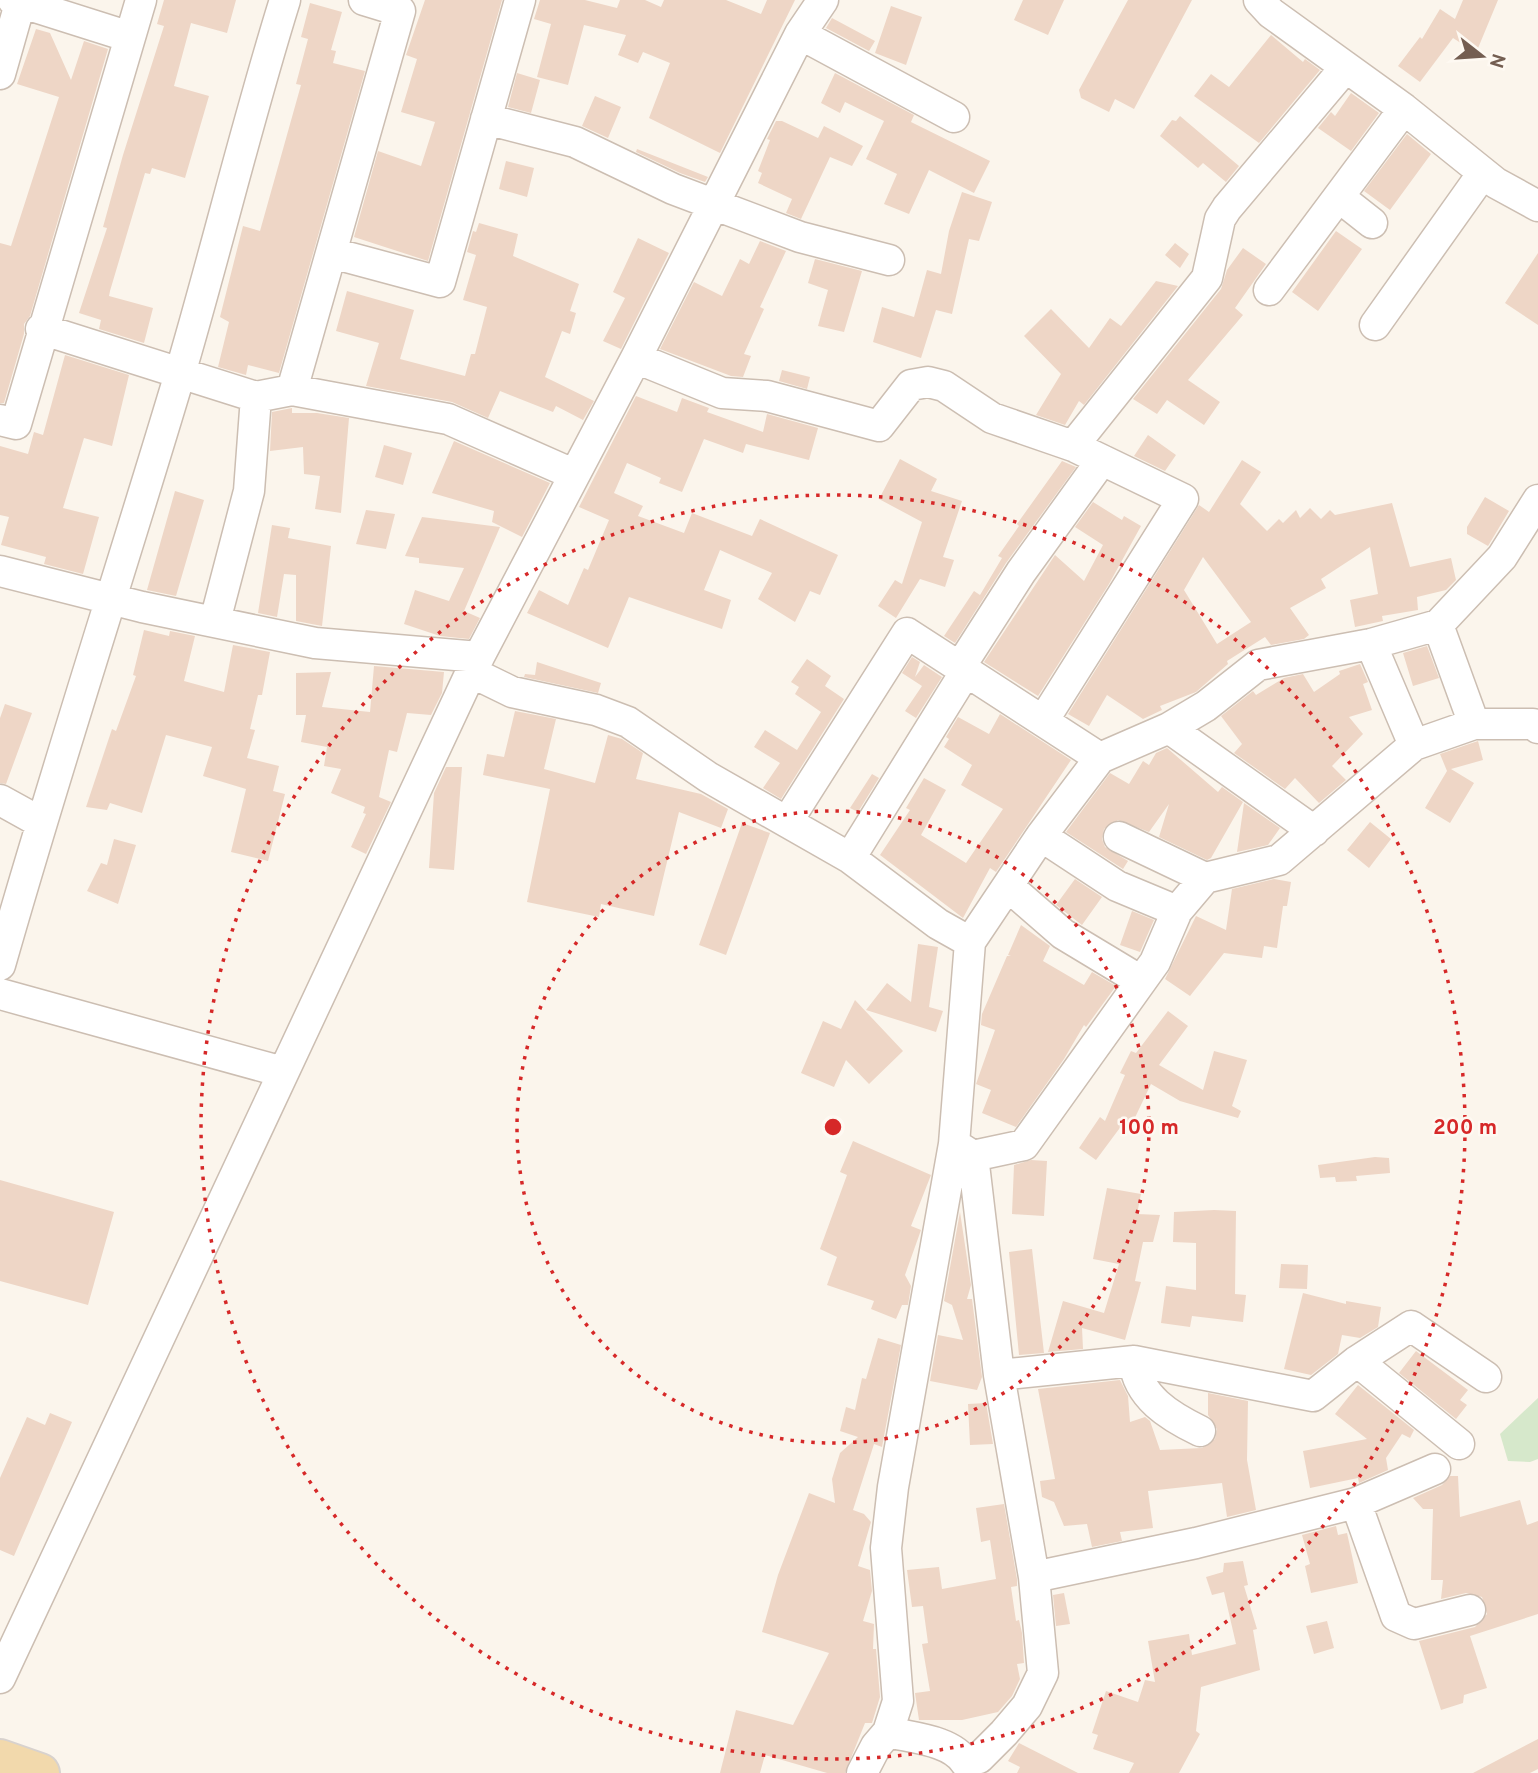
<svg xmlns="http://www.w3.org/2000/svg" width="1538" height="1773" font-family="Overpass,sans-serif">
  <rect width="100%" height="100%" fill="#fbf5ec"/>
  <path fill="#d6e8cb" d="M1538 1398V1459L1530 1462 1508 1461 1500 1434Z"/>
  <path fill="#eed6c6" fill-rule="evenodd" d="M164 0H236L227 33 191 23 174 86 209 96 185 178 152 168 150 174 145 173 110 291 109 296 153 308 144 343 99 329 101 320 79 313 107 228 103 227 123 155 164 26 157 24Z
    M425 0H502L428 261 354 237 378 151 421 166 435 122 401 112 417 59 406 55Z
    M540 0H585L617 8 620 0H645L661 7 664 0H726L761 14 767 0H795L720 153 649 118 670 63 643 52 638 63 618 55 626 35 584 25 568 85 537 77 551 24 534 19Z
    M1023 0H1064L1048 35 1014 20Z
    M1128 0H1192L1134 109 1115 99 1109 112 1081 98 1079 90Z
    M1463 0H1498L1476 53 1453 38 1420 82 1398 66 1420 37 1422 39 1440 9 1455 19Z
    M310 3 342 12 331 50 336 51 333 63 365 71 279 373 248 365 246 375 218 367 229 322 220 317 243 226 260 231 301 85 296 84 308 39 301 37Z
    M891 6 922 17 906 65 875 53Z
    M832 18 875 41 869 51 826 28Z
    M36 29 50 33 71 80 84 41 108 49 30 316 24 324V334L4 403H0V243L11 246 59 97 17 84Z
    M1271 35 1303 62 1305 59 1320 70 1259 143 1194 96 1211 74 1229 87Z
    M517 73 540 80 531 113 508 107Z
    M835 73 914 115 911 122 990 161 974 193 929 170 909 214 884 204 897 174 866 159 884 121 845 102 840 113 821 103Z
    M1351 93 1379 113 1351 151 1318 128 1331 112 1335 116Z
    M595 96 621 107 608 138 582 126Z
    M1180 116 1239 166 1226 182 1203 163 1198 168 1160 136 1172 120 1176 121Z
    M776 121H782L818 138 824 126 863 146 852 166 830 157 801 219 786 213 792 199 758 183 762 173 758 171 770 140 767 139Z
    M1407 134 1431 154 1390 210 1364 191Z
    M637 149 708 177 705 182 680 173 636 152Z
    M506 161 534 168 527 197 499 189Z
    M962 192 992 202 979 241 969 239 952 314 936 310 921 358 873 342 882 307 914 317 927 270 941 274 949 231Z
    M479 223 518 234 513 256 579 284 570 311 576 313 570 334 562 331 545 377 594 401 583 420 556 406 553 412 500 391 488 418 452 402 366 386 379 343 336 331 347 291 414 310 400 359 465 376 471 354H475L487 307 463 300 476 255 467 252 473 231 476 232Z
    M1336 231 1362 249 1318 311 1292 292Z
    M638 238 669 253 621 349 603 341 625 298 613 292Z
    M760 241 786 251 760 307 764 309 744 354 751 356 743 377 731 376 660 349 694 282 722 296 740 259 749 264Z
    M1175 243 1189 254 1180 268 1165 255Z
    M1243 248 1266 264 1235 308 1243 315 1188 380 1220 402 1204 425 1167 400 1157 414 1133 399 1221 289 1227 270Z
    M1538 253V325L1505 303Z
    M815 259 862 271 844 332 818 326 828 290 808 283Z
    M1156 281 1178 286 1084 405 1079 401 1065 425 1036 415 1061 374 1024 336 1051 309 1089 348 1110 318 1121 326Z
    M65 355 129 375 112 446 84 438 63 508 99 517 83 574 44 564 46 557 1 545 9 517 0 515V446L28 454 34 432 43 435Z
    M782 370 810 377 807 389 779 381Z
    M636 396 677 412 682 398 709 408 707 412 763 432 767 414 818 428 809 460 746 444 743 453 704 439 682 492 659 483 661 478 627 463 614 493 643 506 638 516 684 533 692 513 752 536 760 519 838 555 820 595 810 591 795 622 758 599 772 573 720 550 704 590 731 600 722 629 629 597 608 648 527 613 539 590 568 605 584 568 588 570 609 520 579 507Z
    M292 408V413H317L349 418 341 513 315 509 320 476 304 474 303 447 270 451 272 412Z
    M1148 435 1176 455 1165 471 1134 456Z
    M454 441 550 483 522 537 492 522 494 511 432 493Z
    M384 445 412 453 403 485 375 477Z
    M900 459 937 479 931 491 962 501 943 557 954 560 945 587 920 579 896 618 878 606 895 580 902 584 922 522 879 499Z
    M1242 460 1261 472 1240 504 1267 531 1279 519 1283 523 1296 510 1300 518 1310 508 1321 519 1330 510 1335 515 1392 503 1410 567 1451 558 1456 580 1446 590 1417 597 1418 610 1382 616 1383 621 1355 627 1350 600 1378 594 1370 547 1321 579 1326 588 1290 608 1309 635 1304 639 1271 645 1265 637 1227 661 1228 664 1196 692 1160 706 1162 710 1143 719 1107 695 1089 726 1068 714 1199 505 1209 512ZM1203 557 1251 622 1217 644 1184 590Z
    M1062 461 1076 467 1006 563 955 643 944 636 974 591 980 595 1002 558 998 556 1019 526 1017 524Z
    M175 491 204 500 176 596 147 590Z
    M1485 497 1509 511 1488 546 1467 534V527Z
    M1093 502 1122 520 1124 516 1141 526 1109 584 1038 696 984 662 1055 555 1084 581 1103 545 1075 527Z
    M366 510 395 514 386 549 356 544Z
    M422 517 500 527 464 611 480 618 469 639 440 636 404 624 415 590 449 601 464 568 419 563V558L405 556Z
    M272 525 290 528 288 538 331 546 322 626 296 621V575L284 574 277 617 258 613Z
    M144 630 169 636 170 631 195 636 184 681 224 692 233 645 270 652 262 695H258L250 729 255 730 247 758 279 766 273 791 285 794 268 861 231 852 246 789 203 776 212 747 166 735 142 813 110 803 107 810 86 807 112 729 116 731 136 676 133 675Z
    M1427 646 1439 678 1413 686 1403 653Z
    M912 657 920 662 915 677 924 665 942 677 916 718 905 711 922 686 902 673Z
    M807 659 831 676 825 686 844 699 781 799 763 788 780 763 754 747 765 730 797 750 821 712 795 694 799 687 791 682Z
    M537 662 601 683 598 693 524 677 525 674 535 675Z
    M1360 664 1368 682 1363 684 1372 710 1349 717 1363 734 1332 766 1346 780 1319 803 1295 778 1285 789 1234 753 1242 744 1221 716 1253 691 1256 695 1284 678 1303 674 1314 692 1340 674 1339 671Z
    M374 666 444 672 442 693 431 715 407 713 397 752 389 750 379 797 391 802 366 854 351 847 366 814 363 813 365 807 331 793 341 769 324 766 327 747 301 742 306 715H296V673L331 672 322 707 370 712Z
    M5 704 32 713 6 784 0 783V718Z
    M515 711 556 719 544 769 595 783 608 735 622 739 643 753 636 779 701 794 728 809 721 828 679 812 654 916 601 904 599 917 527 902 550 789 483 775 487 754 504 757Z
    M1000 714 1071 760 996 872 990 868 963 918 880 855 910 810 906 808 924 778 946 790 921 835 966 863 1003 809 961 785 972 765 944 747 949 739 946 737 958 717 989 734Z
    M1478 741 1483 760 1451 769 1474 783 1450 823 1425 808 1447 771 1440 754Z
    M1167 748 1218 792 1222 787 1243 802 1211 858 1207 860 1159 837 1169 804 1149 832 1118 820 1104 829 1102 839 1105 847 1128 861 1123 869 1066 832 1110 773 1129 784 1143 761 1149 765 1156 753Z
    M446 767H462L454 870 429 868 434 793Z
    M872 774 879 778 858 812 850 808Z
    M1244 803 1280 828 1268 845 1237 852Z
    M1370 822 1391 839 1369 868 1347 850Z
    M742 823 770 833 726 955 699 945Z
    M114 839 136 845 118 904 87 891 101 863 107 865Z
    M1075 879 1102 897 1082 925 1056 905Z
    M1274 879 1291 882 1287 906H1283L1277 948 1264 946 1262 958 1224 953 1190 996 1165 979 1196 916 1226 930 1232 889Z
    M1132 911 1154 920 1140 952 1120 945Z
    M1021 925 1050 946 1043 961 1084 985 1092 972 1116 986 1086 1027 1084 1025 1064 1059 1016 1127 982 1113 991 1090 976 1084 995 1030 981 1025 982 1014 1007 956H1011L1008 955Z
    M918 944 938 947 929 1007 943 1011 936 1032 866 1010 887 983 911 1002Z
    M855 1000 903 1051 869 1084 846 1060 834 1087 801 1073 823 1021 841 1029Z
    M1168 1011 1188 1026 1159 1065 1203 1090 1214 1051 1247 1060 1232 1106 1241 1111 1238 1118 1180 1101 1151 1084 1130 1128 1122 1125 1096 1160 1079 1148 1100 1117 1105 1121 1125 1075 1120 1073 1131 1051 1136 1053Z
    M853 1141 931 1175 911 1226 921 1230 905 1275 911 1286 908 1305H902L896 1319 871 1309 874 1301 827 1285 837 1257 820 1249 847 1175 840 1172Z
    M1375 1157 1389 1158 1390 1173 1356 1176 1357 1181 1336 1182 1335 1177 1320 1178 1318 1165Z
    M1031 1160 1047 1161 1044 1216 1012 1214 1014 1165Z
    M0 1180 114 1212 88 1305 0 1281Z
    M1107 1188 1141 1194 1137 1214 1160 1215 1153 1242H1143L1135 1281 1141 1282 1125 1340 1082 1328 1083 1349 1048 1352 1063 1301 1104 1313 1119 1264 1093 1259Z
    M1214 1210 1236 1211 1235 1294 1246 1295 1243 1322 1192 1316 1190 1327 1161 1323 1166 1286 1196 1290V1243L1173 1242 1174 1212Z
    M960 1212 971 1285 967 1299H972L982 1377 977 1390 930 1381 938 1335 963 1340 952 1305 944 1301Z
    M1032 1249 1044 1353 1019 1355 1009 1252Z
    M1281 1264 1308 1265 1307 1289 1279 1288Z
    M1303 1293 1346 1304V1301L1381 1307 1378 1327 1360 1338 1342 1335 1338 1354 1311 1375 1284 1369Z
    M878 1338 901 1345 882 1447 874 1444 853 1510 864 1514 871 1522 858 1566 870 1570 872 1591 863 1621 874 1624 873 1649H876L880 1697 872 1723H865L845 1773H827L765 1755 760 1773H720L736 1710 793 1725 829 1653 762 1632 778 1575 809 1493 835 1503 832 1479 840 1453 858 1437 840 1431 846 1407 855 1410 862 1378 866 1379Z
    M1416 1351 1468 1390 1460 1400 1467 1405 1456 1419 1399 1373Z
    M1120 1380 1128 1396 1130 1422 1145 1417 1150 1421 1160 1450 1202 1448 1215 1439 1217 1429 1208 1415V1393L1248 1401 1247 1460 1256 1510 1227 1517 1222 1483 1148 1491 1153 1528 1120 1532 1122 1541 1092 1547 1087 1524 1064 1526 1054 1502 1042 1497 1040 1481 1055 1479 1038 1389Z
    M1358 1385 1414 1430 1410 1438 1402 1434 1386 1458 1388 1470 1359 1483 1358 1478 1310 1488 1303 1451 1367 1439 1335 1414Z
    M986 1403 993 1444 970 1445 968 1404Z
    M50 1413 72 1422 14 1556 0 1550V1478L27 1417 45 1425Z
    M1450 1476H1458L1460 1517 1520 1500 1527 1525 1538 1521V1614L1470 1636 1487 1688 1464 1695 1463 1703 1441 1710 1419 1641 1475 1627 1487 1614 1482 1597 1466 1593 1441 1599 1443 1580H1431L1433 1509H1423L1413 1498 1442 1485Z
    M1004 1504 1017 1579V1586L1011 1587 1016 1621 1019 1620 1022 1633 1024 1663 1017 1664 1020 1679 1012 1696 998 1712 962 1720H919L915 1693 930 1691 922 1644 928 1643 923 1606 912 1607 907 1570 939 1567 942 1589 996 1579 990 1540 981 1542 976 1508Z
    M1336 1526 1338 1535 1347 1533 1358 1583 1311 1593 1305 1566 1310 1564 1302 1535Z
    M1243 1561 1248 1585 1244 1586 1257 1629 1253 1630 1260 1670 1201 1687 1196 1731 1200 1734 1179 1773H1129L1134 1763 1093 1749 1098 1735 1092 1733 1106 1691 1138 1702 1145 1680 1155 1682 1148 1641 1189 1634 1192 1655 1236 1644 1224 1592 1212 1595 1206 1577 1223 1572 1224 1563Z
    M1064 1593 1070 1624 1056 1626 1053 1595Z
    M1327 1621 1334 1648 1314 1654 1306 1626Z
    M1538 1739V1769L1530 1773H1473Z
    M1019 1743 1078 1773H1017L1020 1767 1008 1761Z"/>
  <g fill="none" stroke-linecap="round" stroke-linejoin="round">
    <g stroke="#ccbeb2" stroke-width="33">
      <path id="minor" d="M13 0 130 37
        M1259 0 1271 13 1404 109 1496 183 1538 206
        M800 34 954 117
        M0 74 21 0
        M486 119 575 142 673 189 800 237 889 260
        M1339 197 1372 223
        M332 253 440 282 520 0
        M1269 290 1404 109
        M1375 325 1483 173
        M41 329 256 397 292 390 400 11 364 0
        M636 358 722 393 767 396 879 426 911 385 928 382 944 386 992 418 1073 446 1183 499 1043 721
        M292 390 448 419 573 474
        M0 420 16 424 141 0
        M1073 446 1207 278 1220 219 1227 208 1345 68
        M0 571 142 607 315 643 479 657
        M215 621 249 491 256 397
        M1438 625 1474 724
        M1371 644 1414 745
        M960 667 1021 572 1102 460
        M471 672 512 692 596 710 628 722 708 777 850 858 938 924 970 942
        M1169 728 1314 831
        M0 800 40 822
        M787 822 907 633 1100 758
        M1041 836 1117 886 1177 911
        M1119 837 1205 878
        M850 858 966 671
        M1009 887 1063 934 1141 981
        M0 965C56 768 120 574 179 377 216 252 246 125 285 0
        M0 994 283 1072
        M973 1156 1024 1145 1155 962 1177 911 1205 878 1279 860 1414 745 1474 724H1533L1538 728
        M1134 1361C1138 1397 1169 1416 1200 1431
        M1357 1361 1459 1444
        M999 1375 1134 1361 1313 1396 1357 1361 1411 1326 1486 1377
        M1356 1503 1396 1616 1414 1624 1470 1610
        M1034 1577 1196 1543 1356 1503 1435 1469
        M0 1678 471 672 636 358 800 34 823 0
        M888 1732C912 1738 951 1740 965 1762L979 1758 1004 1733 1027 1706 1043 1673 1034 1577 999 1375 973 1156 956 1145
        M862 1773 876 1746 888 1732 898 1701 886 1548 893 1487 954 1144 970 942 1041 836 1100 758 1169 728 1206 706 1258 665 1371 644 1438 625 1502 557 1538 500"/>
    </g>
    <g stroke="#d8d2ce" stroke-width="42">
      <path id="major" d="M0 1759 40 1773"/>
    </g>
    <use href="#minor" stroke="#fff" stroke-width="30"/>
    <use href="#major" stroke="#f2d9ac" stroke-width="38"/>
  </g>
  <g fill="none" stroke="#d62828" stroke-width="3.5" stroke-dasharray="3.5 7">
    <circle cx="833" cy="1127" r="316"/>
    <circle cx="833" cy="1127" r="632"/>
  </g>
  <circle cx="833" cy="1127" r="10" fill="#d62828" stroke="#fef9f2" stroke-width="3.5"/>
  <g font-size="21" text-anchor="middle" font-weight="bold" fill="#d62828" stroke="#fef9f2" stroke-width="5" stroke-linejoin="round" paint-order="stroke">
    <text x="1149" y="1134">100 m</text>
    <text x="1465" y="1134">200 m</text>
  </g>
  <g transform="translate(1482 56) rotate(107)" stroke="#fef9f2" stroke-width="5" paint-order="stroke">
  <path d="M0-5L12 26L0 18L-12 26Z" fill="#745e51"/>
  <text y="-10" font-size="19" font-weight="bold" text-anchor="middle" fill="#745e51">N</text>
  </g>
</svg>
